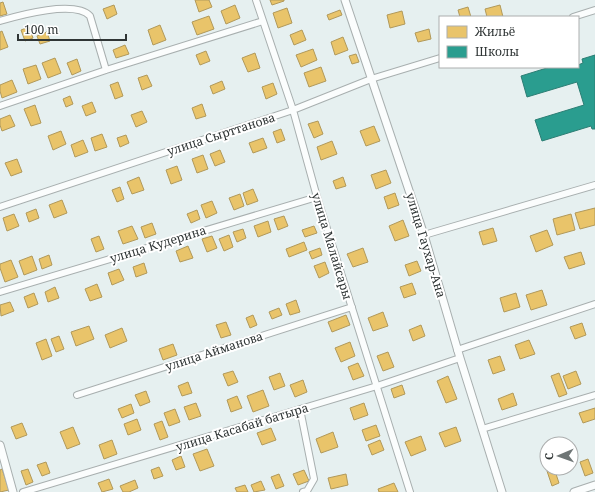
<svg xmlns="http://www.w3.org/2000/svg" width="595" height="492" font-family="'Noto Serif',serif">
  <rect width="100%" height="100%" fill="#e6f0f0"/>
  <path fill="#e9c46a" stroke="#b1995a" d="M195 0H209L212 7 199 12Z
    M270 0H284V1L272 5Z
    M3 2 7 14 0 16V3Z
    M114 5 117 14 107 19 103 9Z
    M235 5 240 18 226 24 221 11Z
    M500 5 503 17H487L485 9Z
    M468 7 471 17H460L458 10Z
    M287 8 292 23 278 28 273 13Z
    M340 10 342 15 329 20 327 15Z
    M402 11 405 24 390 28 387 15Z
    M209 16 214 29 197 35 192 22Z
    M160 25 166 40 153 45 148 30Z
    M29 27 33 38 25 41 21 30Z
    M429 29 431 39 418 42 415 33Z
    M302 30 306 40 294 45 290 35Z
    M2 31 8 47 0 50V32Z
    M47 32 50 41 40 44 37 36Z
    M343 37 348 50 335 55 331 42Z
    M125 45 129 54 116 58 113 50Z
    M313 49 317 60 301 67 296 55Z
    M206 51 210 61 200 65 196 55Z
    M255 53 260 68 248 72 242 58Z
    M356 54 359 62 352 64 349 56Z
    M55 58 61 73 48 78 42 63Z
    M77 59 81 71 72 75 67 63Z
    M36 65 41 79 28 84 23 69Z
    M321 67 326 81 309 87 304 73Z
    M147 75 152 86 142 90 138 78Z
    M12 80 17 92 2 98 0 91V85Z
    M222 81 225 89 213 94 210 86Z
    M118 82 123 96 115 99 110 85Z
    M273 83 277 94 266 99 262 87Z
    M70 96 73 104 66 107 63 99Z
    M92 102 96 112 86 116 82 106Z
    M202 104 206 116 196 119 192 108Z
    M35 105 41 123 31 126 24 109Z
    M142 111 147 122 136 127 131 115Z
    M10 115 15 126 2 131 0 125V119Z
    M318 121 323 134 314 138 308 124Z
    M374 126 380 141 366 146 360 131Z
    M281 129 285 140 277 143 273 132Z
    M61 131 66 144 53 150 48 136Z
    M102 134 107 147 95 151 91 138Z
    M126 135 129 143 120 147 117 138Z
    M263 138 267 148 253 153 249 143Z
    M83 140 88 152 75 157 71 145Z
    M332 141 337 154 321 160 317 147Z
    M220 150 225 162 215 166 210 154Z
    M203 155 208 169 197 173 192 159Z
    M17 159 22 172 11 176 5 163Z
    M177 166 182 180 171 184 166 170Z
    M386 170 391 183 376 189 371 175Z
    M139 177 144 190 132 194 127 182Z
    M343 177 346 186 336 189 333 181Z
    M120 187 124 199 117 202 112 190Z
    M253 189 258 201 247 205 243 193Z
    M395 193 399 205 388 209 384 197Z
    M240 194 244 206 234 210 229 198Z
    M62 200 67 213 54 218 49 205Z
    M212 201 217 213 206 218 201 205Z
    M595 208V225L580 229 575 213Z
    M36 209 39 218 29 222 26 213Z
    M197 210 200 219 191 223 187 214Z
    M14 214 19 226 7 231 3 218Z
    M571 214 575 230 557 235 553 219Z
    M284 216 288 226 278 230 274 219Z
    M403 220 409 236 395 241 389 226Z
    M268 221 271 232 258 237 254 226Z
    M152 223 156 234 145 238 141 227Z
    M132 226 138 239 123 244 118 231Z
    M314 226 317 233 305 237 302 230Z
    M493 228 497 241 483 245 479 232Z
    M243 229 246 238 237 242 233 232Z
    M547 230 553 245 536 252 530 236Z
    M229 235 233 247 224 251 219 239Z
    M99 236 104 249 96 252 91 239Z
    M212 236 217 248 207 252 202 239Z
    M304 242 307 250 289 257 286 249Z
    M188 246 193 258 180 262 176 251Z
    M320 248 322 255 312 259 309 252Z
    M363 248 368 262 353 267 347 254Z
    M581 252 585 264 569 269 564 257Z
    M49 255 52 265 42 269 39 259Z
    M32 256 37 270 24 275 19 261Z
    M11 260 18 277 5 282 0 268V264Z
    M417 261 421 271 409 276 405 265Z
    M325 262 329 273 319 278 314 266Z
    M144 263 147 273 136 277 133 267Z
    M119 269 124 280 112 285 108 273Z
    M412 283 416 294 404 298 400 287Z
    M97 284 102 297 90 301 85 289Z
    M55 287 59 298 48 302 45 292Z
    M542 290 547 305 531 310 526 295Z
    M34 293 38 304 28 308 24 297Z
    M516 293 520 307 504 312 500 298Z
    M296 300 300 312 290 315 286 304Z
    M10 302 14 311 1 316 0 305Z
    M279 308 282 315 272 319 269 312Z
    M383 312 388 326 373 331 368 318Z
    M253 315 257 325 250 328 246 318Z
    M346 315 350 325 332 332 328 322Z
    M226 322 231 335 221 338 216 325Z
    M582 323 586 335 575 339 570 327Z
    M421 325 425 336 413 341 409 330Z
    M89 326 94 339 76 346 71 332Z
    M122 328 127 341 110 348 105 335Z
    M59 336 64 349 56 352 51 339Z
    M46 339 52 356 42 360 36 343Z
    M529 340 535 354 520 359 515 345Z
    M350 342 355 356 341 362 335 348Z
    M173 344 177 355 163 360 159 349Z
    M388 352 394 367 383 371 377 356Z
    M500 356 505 370 493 374 488 360Z
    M358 363 364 376 353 380 348 367Z
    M233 371 238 382 228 386 223 374Z
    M576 371 581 384 568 389 563 376Z
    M280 373 285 386 274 390 269 377Z
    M559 373 567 394 559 397 551 376Z
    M448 376 457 399 446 403 437 381Z
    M303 380 307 392 295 397 290 385Z
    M188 382 192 393 182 396 178 386Z
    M402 385 405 394 394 398 391 389Z
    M263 390 269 406 253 412 247 396Z
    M146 391 150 402 140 406 135 395Z
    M513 393 517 405 502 410 498 399Z
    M237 396 242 408 231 412 227 400Z
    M196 403 201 416 189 420 184 407Z
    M364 403 368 415 354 420 350 408Z
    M131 404 134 413 122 418 118 409Z
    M595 408V419L583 423 579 413Z
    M175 409 180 422 169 426 164 413Z
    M137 419 141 430 128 435 124 424Z
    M162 421 168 437 160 440 154 424Z
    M22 423 27 435 16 439 11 427Z
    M376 425 380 436 366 441 362 430Z
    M73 427 80 444 67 449 60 432Z
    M456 427 461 441 445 447 439 433Z
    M271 428 276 440 262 445 257 433Z
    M333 432 338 447 321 453 316 439Z
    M421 436 426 450 411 456 405 442Z
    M112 440 117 454 104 459 99 445Z
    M380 440 384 450 372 455 368 445Z
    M207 449 214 466 200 471 193 454Z
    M181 456 185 467 176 470 172 460Z
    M588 459 593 473 585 476 580 462Z
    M46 462 50 473 42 476 37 465Z
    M159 467 163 476 154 479 151 470Z
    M554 468 559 483 552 486 547 471Z
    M2 469 9 490 0 492V470Z
    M28 469 33 482 26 485 21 471Z
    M304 470 309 481 298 485 293 474Z
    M279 474 284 486 276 489 271 477Z
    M346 474 348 485 331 489 328 478Z
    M109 479 113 489 102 492 98 483Z
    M135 480 138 488 129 492H123L120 486Z
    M261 481 265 490 254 492 251 485Z
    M394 483 398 492H379L378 489Z
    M245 485 248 492H237L235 488Z"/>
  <path fill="#2a9d8f" stroke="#2c7e74" d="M595 55V129H592L591 126 542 141 535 120 584 105 577 82 527 97 521 76 550 67H578V65L583 63 582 59Z"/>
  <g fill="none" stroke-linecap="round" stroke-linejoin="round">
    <g stroke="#a8afaf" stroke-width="8">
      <path id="minor" d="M256 0 293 110 317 197 410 492
        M573 17 595 10
        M0 21C20 15 75 0 90 16L106 70
        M0 106 106 70 263 21
        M0 207 293 110 371 79 440 58
        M424 235 595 185
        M0 292 317 197
        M457 350 595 304
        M77 395 352 307
        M300 409 314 479 307 491 303 492
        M482 429 595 395
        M23 492 377 386 460 358"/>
    </g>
    <g stroke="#a8afaf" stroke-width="9">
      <path id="tertiary" d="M345 0 424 235 460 358 502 492
        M0 445 13 492
        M574 492 595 485"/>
    </g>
    <use href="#minor" stroke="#fbfdfd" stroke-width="6"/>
    <use href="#tertiary" stroke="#fbfdfd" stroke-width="7"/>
  </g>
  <g text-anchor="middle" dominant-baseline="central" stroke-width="4" stroke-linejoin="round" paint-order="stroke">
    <g font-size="12" fill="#2f3535" stroke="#fff">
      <text transform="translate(221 134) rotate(-18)">улица Сырттанова</text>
      <text transform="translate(158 244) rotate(-17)">улица Кудерина</text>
      <text transform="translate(426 245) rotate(73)">улица Гаухар-Ана</text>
      <text transform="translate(332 246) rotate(73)">улица Малайсары</text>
      <text transform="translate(214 351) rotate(-18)">улица Айманова</text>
      <text transform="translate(242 427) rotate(-17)">улица Касабай батыра</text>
    </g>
  </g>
  <rect x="439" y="16" width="140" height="52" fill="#ffffff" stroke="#acaeae"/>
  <rect x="447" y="26" width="20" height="12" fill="#e9c46a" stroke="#acaeae"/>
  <text x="475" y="36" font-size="12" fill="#2f3535">Жильё</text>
  <rect x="447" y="46" width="20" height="12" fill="#2a9d8f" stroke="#acaeae"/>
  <text x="475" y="56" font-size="12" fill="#2f3535">Школы</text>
  <g transform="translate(559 456) rotate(268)"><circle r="19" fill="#ffffff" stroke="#acaeae"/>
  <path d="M0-3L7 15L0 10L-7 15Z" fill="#6f7676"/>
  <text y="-6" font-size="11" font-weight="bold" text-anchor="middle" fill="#2f3535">С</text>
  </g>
  <path d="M18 34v6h108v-6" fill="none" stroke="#2f3535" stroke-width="2"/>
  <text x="24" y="34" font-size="12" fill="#2f3535" stroke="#ffffff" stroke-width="3" paint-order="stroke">100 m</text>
</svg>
